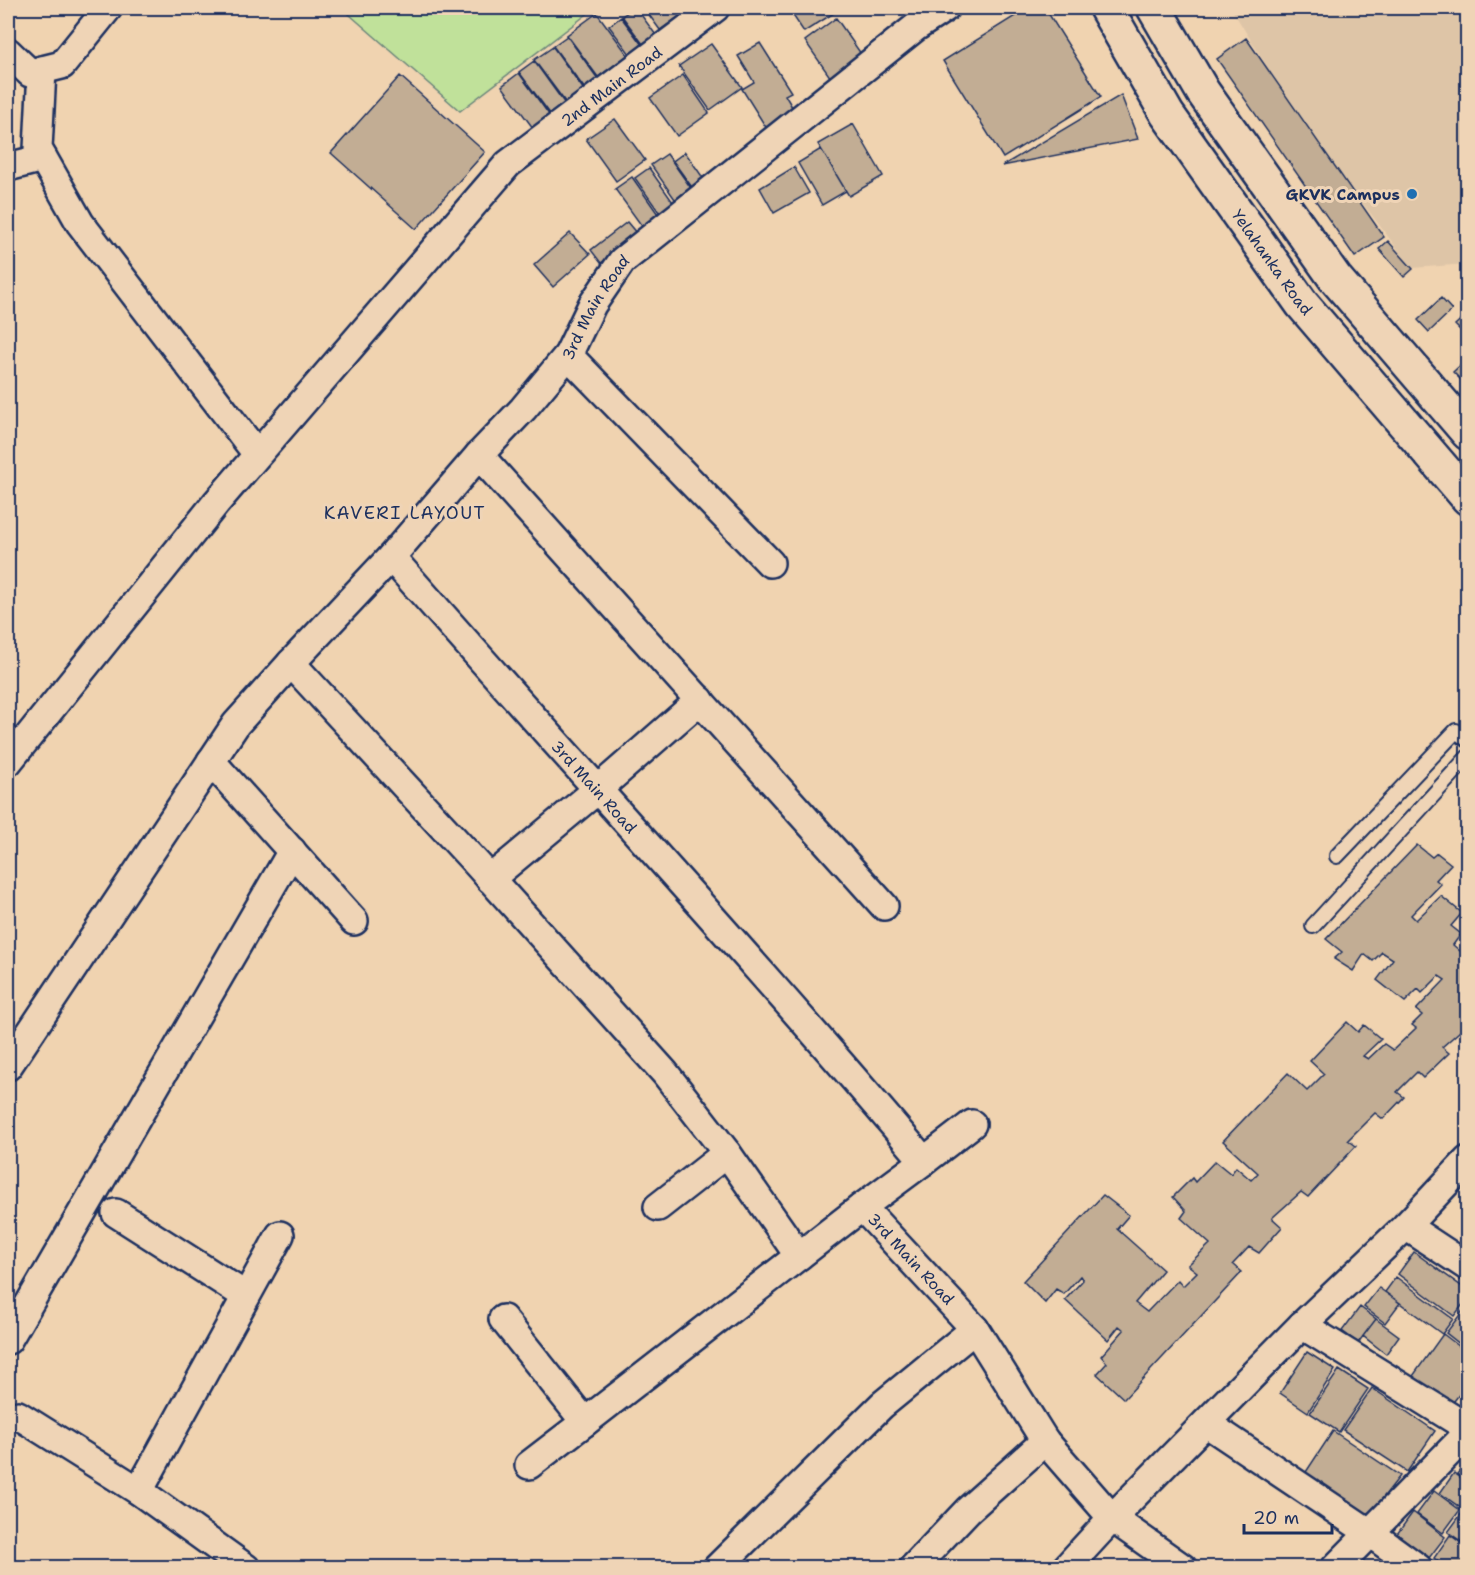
<svg xmlns="http://www.w3.org/2000/svg" width="1475" height="1575" font-family="'Shantell Sans',sans-serif">
  <rect width="100%" height="100%" fill="#f0d3b0"/>
  <filter id="ink" filterUnits="userSpaceOnUse"><feTurbulence type="fractalNoise" baseFrequency=".0167" numOctaves="2"/><feDisplacementMap in="SourceGraphic" scale="12" xChannelSelector="R" yChannelSelector="G"/><feConvolveMatrix kernelMatrix="1 2 1 2 8 2 1 2 1" color-interpolation-filters="sRGB"/></filter>
  <g filter="url(#ink)">
    <path fill="#dec5a7" d="M1231 8H1467V264L1412 268 1303 125Z"/>
    <path fill="#c0e19a" stroke="#6e887c" stroke-width="1.5" d="M342 8H595L460 111Z"/>
    <path fill="#c2ad94" stroke="#1b2f5e" stroke-width="1.5" d="M634 8H636L656 35 643 44 622 16Z
      M644 8H691L660 30Z
      M788 8H830L834 13 804 32Z
      M1028 8H1045L1101 97 1003 158 943 61Z
      M597 13 628 55 598 77 567 35Z
      M621 17 642 45 630 54 609 26Z
      M836 18 866 61 835 84 805 41Z
      M567 36 598 79 585 89 553 46Z
      M1246 38 1384 237 1355 257 1217 59Z
      M760 43 791 92 785 95 795 112 767 129 742 89 754 82 738 56Z
      M711 44 742 87 710 110 679 66Z
      M553 47 584 90 566 103 534 60Z
      M534 61 565 104 551 115 519 72Z
      M519 73 550 116 533 128 502 86Z
      M683 75 709 113 677 136 650 98Z
      M400 76 485 152 416 229 331 153Z
      M1121 95 1138 139 1002 166Z
      M615 119 645 160 616 181 586 139Z
      M853 124 883 176 849 196 818 144Z
      M821 149 846 191 822 205 798 163Z
      M685 152 706 182 694 190 673 161Z
      M667 154 693 191 677 202 651 165Z
      M794 167 809 193 774 213 760 188Z
      M649 168 675 205 661 215 635 178Z
      M632 177 660 217 644 229 615 189Z
      M627 222 637 234 601 263 591 250Z
      M570 233 590 254 553 287 534 265Z
      M1388 241 1413 269 1404 277 1379 249Z
      M1441 298 1452 310 1429 332 1418 320Z
      M1468 313V338L1455 325Z
      M1468 358V387L1453 372Z
      M1417 845 1432 857 1437 853 1451 864 1436 880 1441 884 1411 915 1416 920 1441 896 1462 913 1451 926 1461 934 1453 945 1460 951 1468 941V1024L1442 1047 1449 1053 1423 1078 1417 1072 1397 1092 1404 1097 1383 1119 1375 1113 1348 1140 1356 1146 1308 1197 1301 1192 1272 1218 1282 1227 1259 1253 1249 1247 1233 1264 1242 1272 1124 1399 1097 1374 1107 1363 1101 1356 1124 1330 1119 1326 1108 1340 1065 1300 1083 1280 1080 1276 1064 1294 1056 1289 1045 1303 1023 1281 1103 1195 1129 1215 1117 1229 1163 1270 1135 1303 1147 1312 1178 1280 1183 1286 1197 1272 1188 1265 1210 1244 1181 1218 1186 1211 1173 1197 1192 1178 1195 1182 1215 1161 1231 1174 1236 1167 1251 1180 1258 1173 1223 1141 1288 1073 1307 1091 1324 1074 1310 1061 1347 1022 1358 1032 1364 1025 1381 1039 1363 1056 1368 1059 1384 1044 1393 1050 1416 1028 1412 1025 1422 1015 1416 1010 1445 980 1439 976 1422 993 1418 989 1405 1002 1377 980 1393 959 1382 952 1373 961 1364 954 1353 971 1334 959 1342 952 1326 939Z
      M1414 1252 1468 1291V1298L1454 1316 1398 1274Z
      M1396 1277 1453 1319 1442 1334 1385 1292Z
      M1379 1288 1400 1303 1385 1323 1364 1307Z
      M1468 1304V1345L1465 1348 1446 1333Z
      M1360 1307 1376 1319 1358 1343 1342 1331Z
      M1376 1319 1399 1336 1386 1354 1363 1336Z
      M1443 1334 1468 1353V1383L1451 1405 1413 1376Z
      M1307 1352 1335 1370 1308 1412 1280 1393Z
      M1339 1370 1368 1389 1339 1432 1310 1413Z
      M1372 1388 1435 1431 1407 1472 1343 1430Z
      M1333 1431 1400 1476 1367 1518 1304 1475Z
      M1468 1460V1482L1457 1474Z
      M1454 1473 1468 1483V1513L1440 1493Z
      M1434 1491 1460 1510 1443 1533 1417 1514Z
      M1413 1512 1445 1537 1429 1558 1397 1534Z
      M1462 1513 1468 1517V1546L1448 1532Z
      M1450 1535 1468 1548V1568H1446L1434 1558Z"/>
    <g fill="none" stroke-linecap="round" stroke-linejoin="round">
      <g stroke="#1b2f5e" stroke-width="18">
        <path id="service" d="M1337 856 1456 731 1468 740
          M1313 926 1468 757"/>
      </g>
      <g stroke="#1b2f5e" stroke-width="32">
        <g id="minor">
          <path d="M8 52 30 73 62 65 108 8"/>
          <path d="M42 70 38 149 80 223 257 454"/>
          <path d="M8 167 43 158"/>
          <path d="M568 355 770 563"/>
          <path d="M479 455 884 906"/>
          <path d="M291 663 477 864 665 1073 727 1153 658 1207"/>
          <path d="M211 761 354 921"/>
          <path id="s1" d="M8 762 216 503 508 164 715 8"/>
          <path d="M490 879 597 790 700 700"/>
          <path d="M8 1066 236 724 291 663 391 557"/>
          <path d="M727 1153 799 1256"/>
          <path d="M924 1161 972 1124"/>
          <path d="M116 1213 246 1296"/>
          <path d="M1406 1226 1468 1267"/>
          <path d="M503 1319 585 1422 862 1207"/>
          <path d="M1302 1325 1468 1428"/>
          <path d="M975 1329 1045 1441"/>
          <path d="M8 1340 292 851"/>
          <path d="M18 1415 139 1491 246 1568"/>
          <path d="M1206 1423 1370 1533 1418 1568"/>
          <path d="M529 1465 585 1422"/>
          <path d="M139 1491 280 1235"/>
          <path id="s2" d="M717 1568 882 1405 975 1329 862 1207 924 1161C751 956 568 759 391 557L479 455 523 409 568 355 592 305 622 261 916 27 945 8"/>
          <path d="M913 1568 968 1510 1045 1441 1112 1518 1066 1568"/>
          <path d="M1183 1568 1112 1518 1302 1325 1406 1226 1468 1160"/>
          <path d="M1335 1568 1468 1433"/>
        </g>
      </g>
      <g stroke="#1b2f5e" stroke-width="38">
        <g id="secondary">
          <path id="s3" d="M1106 8 1167 114 1302 304 1468 498"/>
          <path d="M1154 8 1203 92 1335 278 1468 433"/>
        </g>
      </g>
      <use href="#service" stroke="#efd4b6" stroke-width="14"/>
      <use href="#minor" stroke="#efd4b6" stroke-width="27"/>
      <use href="#secondary" stroke="#efd4b6" stroke-width="33"/>
    </g>
  </g>
  <circle fill="#1f6fb2" stroke="#efd4b6" stroke-width="2" cx="1412" cy="194" r="6"/>
  <g text-anchor="middle" dominant-baseline="central" stroke-width="6" stroke-linejoin="round" paint-order="stroke">
    <g font-size="16" fill="#1b2f5e" stroke="#efd4b6">
      <text stroke="none"><textPath href="#s1" startOffset="909">2nd Main Road</textPath></text>
      <text stroke="none"><textPath href="#s3" startOffset="304">Yelahanka Road</textPath></text>
      <text stroke="none"><textPath href="#s2" startOffset="1725">3rd Main Road</textPath></text>
      <text transform="translate(594 787) rotate(48)">3rd Main Road</text>
      <text transform="translate(911 1259) rotate(47)">3rd Main Road</text>
    </g>
    <g font-size="16" font-weight="bold" fill="#1b2f5e" stroke="#efd4b6" text-anchor="end">
      <text x="1400" y="194">GKVK Campus</text>
    </g>
    <g font-size="18" letter-spacing="1.5" fill="#1b2f5e" stroke="#efd4b6">
      <text x="405" y="513">KAVERI LAYOUT</text>
    </g>
  </g>
  <rect width="1475" height="1575" fill="none" stroke="#efd4b6" stroke-width="30"/>
  <rect x="15" y="15" width="1445" height="1545" fill="none" stroke="#1b2f5e" stroke-width="2" filter="url(#ink)"/>
  <path d="M1244 1524v9h88v-9" fill="none" stroke="#1b2f5e" stroke-width="3"/>
  <text x="1253" y="1524" font-size="18" fill="#1b2f5e" stroke="#efd4b6" stroke-width="4.5" paint-order="stroke">20 m</text>
</svg>
